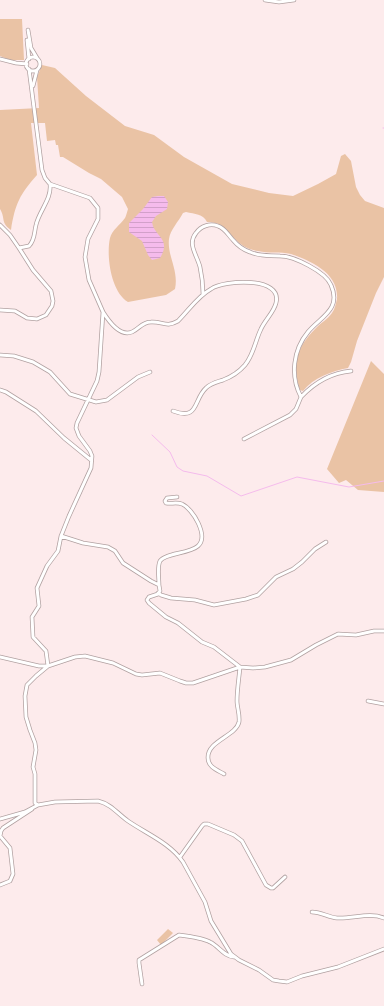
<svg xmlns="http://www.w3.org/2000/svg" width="384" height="1006" font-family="'IBM Plex Serif',serif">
  <defs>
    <pattern id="water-rules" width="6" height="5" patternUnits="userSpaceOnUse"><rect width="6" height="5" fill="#f5bbec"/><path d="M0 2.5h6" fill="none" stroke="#d2a0ca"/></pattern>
  </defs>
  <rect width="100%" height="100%" fill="#fdebec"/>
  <path fill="#eac3a5" d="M0 19H22L24 60H10L0 56Z
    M42 65 55 68 86 96 125 126 154 135 184 157 232 184 269 193 293 196 318 184 336 174 341 156 345 154 351 161 356 187 360 195 365 201 384 208V277L376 293 357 341 351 362 348 368C332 371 313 378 303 391L300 390C296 378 294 364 299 352 303 342 310 334 317 327 322 322 328 319 332 313 335 309 336 303 337 299 339 273 311 261 291 254 280 251 269 254 258 251 250 250 242 246 236 240 226 231 224 222 207 222 203 214 195 214 186 212L183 213C179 221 170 230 169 239 167 256 179 270 175 289L166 295 128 302C111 292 106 256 110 238 112 230 120 225 125 218 126 216 127 212 128 209L122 197 101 179 89 173 63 157H60L58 145H56L55 140 47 141 45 123H31L37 175C20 194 15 204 11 230 0 222 6 219 0 209V110L39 108 37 77Z
    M371 361 384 374V492L358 490 346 480 339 483 327 469Z
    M168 929 173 933 161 945 157 940Z"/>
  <path fill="url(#water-rules)" d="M158 196H164L168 202 167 209 156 216 152 222C154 237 172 238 160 258L152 260 148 255 142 241 129 232V223L143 209 152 197Z"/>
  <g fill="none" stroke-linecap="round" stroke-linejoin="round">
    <path stroke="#f5bbec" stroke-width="1" d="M383 128H384
      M152 435 170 452 177 467 183 471 207 476 241 496 297 477 349 487 384 481"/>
    <g stroke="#b1a1a1" stroke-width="4.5">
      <path id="minor" d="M265 0 279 2 294 0
        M28 30 31 48 37 58
        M27 40 29 59
        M26 64a7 7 0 1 1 14 0a7 7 0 1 1-14 0Z
        M0 59 16 63 27 64
        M33 86 37 70
        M0 225 10 235 19 248 29 246C35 240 34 233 36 225 39 211 52 199 50 184
        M203 294C203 285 202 276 200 267 197 255 187 244 196 233 201 226 210 223 218 226 225 228 228 235 233 240 238 246 244 250 250 252 261 257 270 255 280 256 294 256 326 272 331 285 342 310 320 317 308 332 293 350 290 376 301 397L296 409 290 415 244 439
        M0 310 15 311 27 318 37 319 46 315 52 306 53 301 51 291 33 270 19 248
        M103 312C108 320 120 337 132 332 139 329 142 322 151 322 162 321 166 328 178 321 189 310 198 296 211 289 224 280 283 276 276 303 274 312 265 320 261 329 255 341 254 354 245 365 239 372 231 377 223 380 217 382 211 383 206 388 193 400 199 421 173 411
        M0 355 14 356 33 362 50 372 70 394 96 402 107 400 138 377 150 372
        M0 390 6 392 36 411 64 438 91 460
        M301 397C315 382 330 373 351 371
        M61 536 83 543 108 547 115 551 123 563 151 581 159 585 160 591 158 594 149 597 147 600 149 603 166 617 178 623 202 642 214 647 240 667C239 678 237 690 237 701 237 707 240 715 239 722 236 736 207 741 208 758 208 767 217 770 224 774
        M159 585C159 578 157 567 160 561 165 553 189 554 198 546 209 536 193 509 182 504 177 502 171 504 166 503L165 501 167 498 177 497
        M158 593 161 595 171 598 195 600 214 605 246 599 258 595 276 577 293 569 302 562 315 549 326 542
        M384 631H374L356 635 338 634 316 645 291 660 265 667 253 668 240 667 193 683H186L180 681 160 673 142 675 136 674 113 663 85 656 75 657 48 666 36 676 27 685 25 696 26 717 30 730 35 743 36 750 33 767 35 774V803L38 805 55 802 98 801C111 804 118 814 128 821 147 834 170 843 183 862L205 902 211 921 231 954 239 960 259 970 273 980 279 981 287 982 302 976 338 967 384 949
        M0 657 39 666H48L46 651 33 637 32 617 39 606 37 588 47 566 58 551 61 536 69 516 91 468 92 456 90 451 79 436 76 428 77 423 97 381 99 372 103 312 89 280 85 257 88 239 98 219V208L90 198 50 184 45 178 42 170 29 69
        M368 701 384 704
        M0 819 25 812 38 805
        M180 857 202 826 204 824H208L234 835 242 841 266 885 271 888H273L285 877
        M0 885 10 881 13 874 10 848 0 836 1 831 3 828 32 809
        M312 912C321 912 328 917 337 918 353 919 369 912 384 918
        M142 984 139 963V960L179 935C187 936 203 938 210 942 219 946 223 956 234 957"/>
    </g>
    <use href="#minor" stroke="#fff" stroke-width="3"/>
  </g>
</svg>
